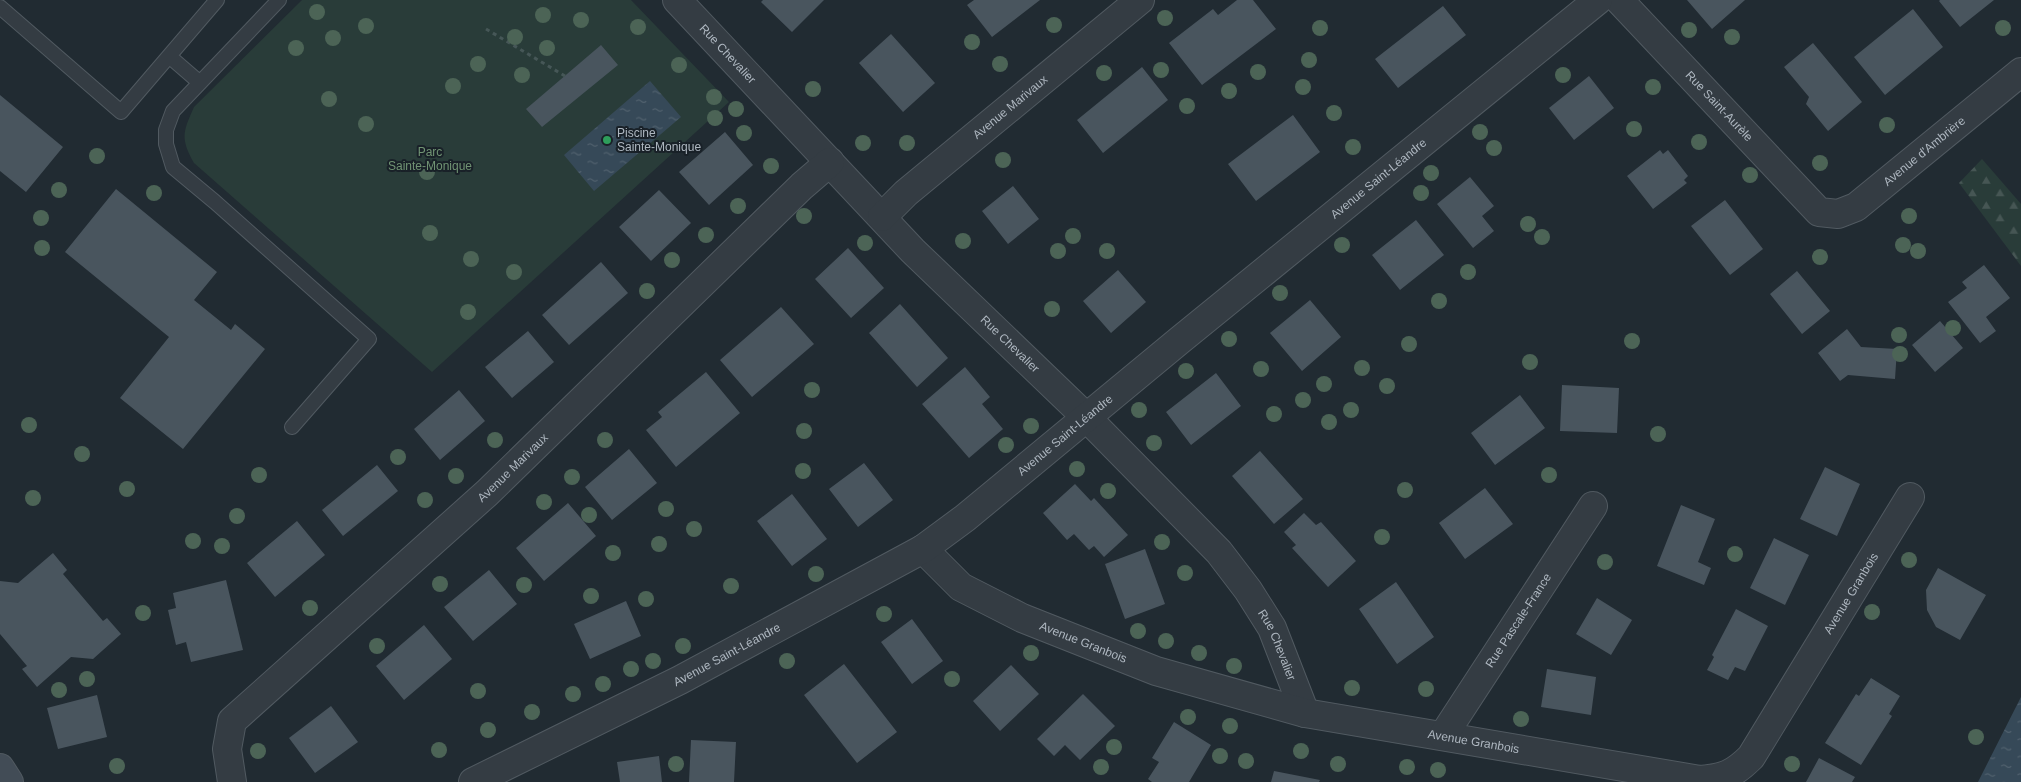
<svg xmlns="http://www.w3.org/2000/svg" width="2021" height="782" font-family="Helvetica,sans-serif">
  <defs>
    <pattern id="forest-firs" width="22" height="20" patternUnits="userSpaceOnUse" patternTransform="scale(1.25)"><rect width="22" height="20" fill="#293c39"/><path d="M5 1l3.5 6h-7zM16 11l3.5 6h-7z" fill="#465654"/></pattern>
    <pattern id="water-ripples" width="26" height="14" patternUnits="userSpaceOnUse" patternTransform="scale(1.25)"><rect width="26" height="14" fill="#364958"/><path d="M2 4q2-2 4 0t4 0M15 11q2-2 4 0t4 0" fill="none" stroke="#51616e"/></pattern>
  </defs>
  <rect width="100%" height="100%" fill="#212b32"/>
  <path fill="url(#forest-firs)" d="M1982 159 2021 204V266L1959 183Z"/>
  <path fill="#293c39" d="M302 0H631L729 102 432 372 194 163C180 138 183 132 194 107Z"/>
  <path fill="url(#water-ripples)" d="M650 81 681 117 594 191 564 155Z
    M2021 697V782H1978Z"/>
  <path fill="#49555e" d="M763 0H824L792 32 761 2Z
    M974 0H1040L992 37 967 5Z
    M1237 0H1253L1276 29 1202 85 1169 43 1213 9 1218 15Z
    M1687 0H1745L1712 29Z
    M1940 0H1994L1960 27 1939 1Z
    M1443 6 1466 35 1398 88 1375 59Z
    M1913 9 1943 47 1885 95 1854 57Z
    M891 34 935 83 903 112 859 63Z
    M1813 43 1862 102 1828 131 1806 104 1809 97 1784 67Z
    M601 45 618 65 542 127 526 109Z
    M1142 67 1168 100 1103 153 1077 120Z
    M1589 76 1614 108 1574 140 1549 108Z
    M0 95 63 147 26 192 0 171Z
    M1293 115 1320 152 1256 201 1228 164Z
    M725 132 753 165 709 205 679 172Z
    M1660 150 1663 154 1668 150 1688 176 1684 180 1687 183 1653 209 1627 176Z
    M1470 177 1494 206 1482 216 1494 231 1473 248 1437 204Z
    M1013 186 1039 219 1008 244 982 211Z
    M116 189 217 272 194 300 231 330 235 324 265 349 183 449 120 398 169 337 65 252Z
    M659 190 691 223 651 261 619 227Z
    M1725 200 1763 249 1730 275 1691 226Z
    M1416 220 1444 255 1400 290 1372 255Z
    M848 248 884 288 851 318 815 279Z
    M601 262 628 293 569 345 542 315Z
    M1984 265 2010 298 1986 317 1996 331 1980 343 1948 302 1967 288 1962 282Z
    M1118 270 1146 302 1111 333 1083 301Z
    M1797 271 1830 311 1802 334 1770 294Z
    M1310 300 1341 337 1302 371 1270 333Z
    M900 304 948 358 917 387 869 333Z
    M781 307 814 344 752 397 720 360Z
    M1940 321 1963 348 1935 372 1912 345Z
    M1847 329 1861 347 1897 349 1895 379 1848 375 1840 381 1818 353Z
    M528 331 554 362 512 398 485 367Z
    M965 367 990 397 982 404 1003 429 969 458 922 404Z
    M706 372 740 413 676 467 646 430 662 417 658 412Z
    M1216 373 1241 406 1191 445 1166 412Z
    M1562 385 1619 388 1617 433 1560 431Z
    M459 390 485 421 440 460 414 429Z
    M1520 395 1545 428 1495 465 1471 433Z
    M629 449 657 483 612 520 585 487Z
    M1260 451 1303 499 1274 524 1232 476Z
    M864 463 893 500 858 527 829 489Z
    M377 465 398 491 343 536 322 510Z
    M1825 467 1860 484 1837 536 1800 519Z
    M1075 484 1091 501 1094 498 1128 535 1104 557 1094 546 1089 550 1074 534 1067 540 1043 513Z
    M1485 488 1513 524 1465 559 1439 523Z
    M792 494 827 539 792 566 757 521Z
    M568 503 596 536 544 581 516 548Z
    M1681 505 1715 519 1698 562 1711 568 1704 585 1657 566Z
    M1304 513 1316 525 1321 522 1356 561 1328 587 1292 548 1296 545 1284 532Z
    M297 521 325 555 275 597 247 563Z
    M1774 538 1809 555 1785 605 1750 588Z
    M1145 549 1165 604 1125 619 1105 564Z
    M53 553 67 570 63 574 103 621 107 618 121 634 93 659 71 657 37 687 22 669 27 666 0 634V581L18 583Z
    M1938 568 1986 595 1960 640 1936 627 1927 610 1926 590Z
    M489 570 517 604 473 641 444 607Z
    M226 580 243 650 191 662 186 642 176 645 168 610 176 608 173 593Z
    M1396 582 1434 637 1397 664 1359 609Z
    M1597 598 1632 620 1611 655 1576 634Z
    M626 601 641 636 590 659 574 624Z
    M1736 609 1768 626 1745 671 1735 667 1728 680 1707 670 1714 657 1712 655Z
    M912 619 943 661 912 684 881 642Z
    M424 625 452 659 404 700 376 666Z
    M844 664 897 732 857 763 804 695Z
    M1011 665 1039 694 1000 731 973 701Z
    M1547 669 1596 677 1591 715 1541 707Z
    M1871 678 1900 696 1889 714 1892 716 1861 765 1825 743 1856 694 1859 696Z
    M1083 694 1115 726 1080 760 1065 745 1054 756 1037 739Z
    M97 695 107 737 58 749 47 708Z
    M331 706 358 742 315 773 289 738Z
    M1174 722 1211 745 1189 782H1152L1148 779 1159 762 1152 758Z
    M691 740 736 742 734 782H689Z
    M659 756 662 782H620L617 762Z
    M1819 758 1855 777 1852 782H1806Z
    M1274 771 1320 780 1319 782H1271Z"/>
  <g fill="none" stroke-linecap="round" stroke-linejoin="round">
    <g stroke="#515a61" stroke-width="16">
      <path id="lane" d="M279 0 173 111 166 130V144L173 167 215 202 369 339 292 427
        M0 7 121 112 217 0
        M169 56 199 82"/>
    </g>
    <g stroke="#515a61" stroke-width="30">
      <g id="street">
        <path id="s1" d="M677 0 913 251 1086 417 1219 552 1248 590 1272 628 1305 713"/>
        <path id="s2" d="M1619 0 1819 212 1838 214 1856 207 2021 72"/>
        <path id="s3" d="M882 217 906 193 1140 0"/>
        <path id="s4" d="M923 549 961 587 1022 618 1156 671 1305 713 1700 780C1724 778 1734 774 1751 757L1910 497"/>
        <path id="s5" d="M1443 736 1593 506"/>
        <path id="s6" d="M232 782 227 749 232 721 487 493 802 186 830 162"/>
        <path id="s7" d="M473 782 680 680 923 549 965 518 1180 340 1598 0"/>
      </g>
    </g>
    <g stroke="#515a61" stroke-width="30">
      <path id="secondary" d="M0 768 9 782"/>
    </g>
    <path stroke="#465757" stroke-width="3" stroke-dasharray="4 4" stroke-linecap="butt" d="M486 29 565 76"/>
    <use href="#lane" stroke="#343c43" stroke-width="14"/>
    <use href="#street" stroke="#343c43" stroke-width="28"/>
    <use href="#secondary" stroke="#424c56" stroke-width="28"/>
  </g>
  <g fill="#4c6456">
    <circle cx="317" cy="12" r="8"/>
    <circle cx="543" cy="15" r="8"/>
    <circle cx="1165" cy="18" r="8"/>
    <circle cx="581" cy="20" r="8"/>
    <circle cx="1054" cy="25" r="8"/>
    <circle cx="366" cy="26" r="8"/>
    <circle cx="638" cy="27" r="8"/>
    <circle cx="1320" cy="28" r="8"/>
    <circle cx="2003" cy="28" r="8"/>
    <circle cx="1689" cy="30" r="8"/>
    <circle cx="515" cy="37" r="8"/>
    <circle cx="1732" cy="37" r="8"/>
    <circle cx="333" cy="38" r="8"/>
    <circle cx="972" cy="42" r="8"/>
    <circle cx="296" cy="48" r="8"/>
    <circle cx="547" cy="48" r="8"/>
    <circle cx="1309" cy="60" r="8"/>
    <circle cx="478" cy="64" r="8"/>
    <circle cx="1000" cy="64" r="8"/>
    <circle cx="679" cy="65" r="8"/>
    <circle cx="1161" cy="70" r="8"/>
    <circle cx="1258" cy="72" r="8"/>
    <circle cx="1104" cy="73" r="8"/>
    <circle cx="522" cy="75" r="8"/>
    <circle cx="1563" cy="75" r="8"/>
    <circle cx="453" cy="86" r="8"/>
    <circle cx="1303" cy="87" r="8"/>
    <circle cx="1653" cy="87" r="8"/>
    <circle cx="813" cy="89" r="8"/>
    <circle cx="1229" cy="91" r="8"/>
    <circle cx="714" cy="97" r="8"/>
    <circle cx="329" cy="99" r="8"/>
    <circle cx="1187" cy="106" r="8"/>
    <circle cx="736" cy="109" r="8"/>
    <circle cx="1334" cy="113" r="8"/>
    <circle cx="715" cy="118" r="8"/>
    <circle cx="366" cy="124" r="8"/>
    <circle cx="1887" cy="125" r="8"/>
    <circle cx="1634" cy="129" r="8"/>
    <circle cx="1480" cy="132" r="8"/>
    <circle cx="744" cy="133" r="8"/>
    <circle cx="1699" cy="142" r="8"/>
    <circle cx="863" cy="143" r="8"/>
    <circle cx="907" cy="143" r="8"/>
    <circle cx="1353" cy="147" r="8"/>
    <circle cx="1494" cy="148" r="8"/>
    <circle cx="97" cy="156" r="8"/>
    <circle cx="1003" cy="160" r="8"/>
    <circle cx="1820" cy="163" r="8"/>
    <circle cx="771" cy="166" r="8"/>
    <circle cx="427" cy="172" r="8"/>
    <circle cx="1431" cy="173" r="8"/>
    <circle cx="1750" cy="175" r="8"/>
    <circle cx="59" cy="190" r="8"/>
    <circle cx="154" cy="193" r="8"/>
    <circle cx="1421" cy="193" r="8"/>
    <circle cx="738" cy="206" r="8"/>
    <circle cx="804" cy="216" r="8"/>
    <circle cx="1909" cy="216" r="8"/>
    <circle cx="41" cy="218" r="8"/>
    <circle cx="1528" cy="224" r="8"/>
    <circle cx="430" cy="233" r="8"/>
    <circle cx="706" cy="235" r="8"/>
    <circle cx="1073" cy="236" r="8"/>
    <circle cx="1542" cy="237" r="8"/>
    <circle cx="963" cy="241" r="8"/>
    <circle cx="865" cy="243" r="8"/>
    <circle cx="1342" cy="245" r="8"/>
    <circle cx="1903" cy="245" r="8"/>
    <circle cx="42" cy="248" r="8"/>
    <circle cx="1058" cy="251" r="8"/>
    <circle cx="1107" cy="251" r="8"/>
    <circle cx="1918" cy="251" r="8"/>
    <circle cx="1820" cy="257" r="8"/>
    <circle cx="471" cy="259" r="8"/>
    <circle cx="672" cy="260" r="8"/>
    <circle cx="514" cy="272" r="8"/>
    <circle cx="1468" cy="272" r="8"/>
    <circle cx="647" cy="291" r="8"/>
    <circle cx="1280" cy="293" r="8"/>
    <circle cx="1439" cy="301" r="8"/>
    <circle cx="1052" cy="309" r="8"/>
    <circle cx="468" cy="312" r="8"/>
    <circle cx="1953" cy="328" r="8"/>
    <circle cx="1899" cy="335" r="8"/>
    <circle cx="1229" cy="339" r="8"/>
    <circle cx="1632" cy="341" r="8"/>
    <circle cx="1409" cy="344" r="8"/>
    <circle cx="1900" cy="354" r="8"/>
    <circle cx="1530" cy="362" r="8"/>
    <circle cx="1362" cy="368" r="8"/>
    <circle cx="1261" cy="369" r="8"/>
    <circle cx="1186" cy="371" r="8"/>
    <circle cx="1324" cy="384" r="8"/>
    <circle cx="1387" cy="386" r="8"/>
    <circle cx="812" cy="390" r="8"/>
    <circle cx="1303" cy="400" r="8"/>
    <circle cx="1139" cy="410" r="8"/>
    <circle cx="1351" cy="410" r="8"/>
    <circle cx="1274" cy="414" r="8"/>
    <circle cx="1329" cy="422" r="8"/>
    <circle cx="29" cy="425" r="8"/>
    <circle cx="1031" cy="426" r="8"/>
    <circle cx="804" cy="431" r="8"/>
    <circle cx="1658" cy="434" r="8"/>
    <circle cx="495" cy="440" r="8"/>
    <circle cx="605" cy="440" r="8"/>
    <circle cx="1154" cy="443" r="8"/>
    <circle cx="1006" cy="445" r="8"/>
    <circle cx="82" cy="454" r="8"/>
    <circle cx="398" cy="457" r="8"/>
    <circle cx="1077" cy="469" r="8"/>
    <circle cx="803" cy="471" r="8"/>
    <circle cx="259" cy="475" r="8"/>
    <circle cx="1549" cy="475" r="8"/>
    <circle cx="456" cy="476" r="8"/>
    <circle cx="572" cy="477" r="8"/>
    <circle cx="127" cy="489" r="8"/>
    <circle cx="1405" cy="490" r="8"/>
    <circle cx="1108" cy="491" r="8"/>
    <circle cx="33" cy="498" r="8"/>
    <circle cx="425" cy="500" r="8"/>
    <circle cx="544" cy="502" r="8"/>
    <circle cx="666" cy="509" r="8"/>
    <circle cx="589" cy="515" r="8"/>
    <circle cx="237" cy="516" r="8"/>
    <circle cx="694" cy="529" r="8"/>
    <circle cx="1382" cy="537" r="8"/>
    <circle cx="193" cy="541" r="8"/>
    <circle cx="1162" cy="542" r="8"/>
    <circle cx="659" cy="544" r="8"/>
    <circle cx="222" cy="546" r="8"/>
    <circle cx="613" cy="553" r="8"/>
    <circle cx="1735" cy="554" r="8"/>
    <circle cx="1909" cy="560" r="8"/>
    <circle cx="1605" cy="562" r="8"/>
    <circle cx="1185" cy="573" r="8"/>
    <circle cx="816" cy="574" r="8"/>
    <circle cx="440" cy="584" r="8"/>
    <circle cx="524" cy="585" r="8"/>
    <circle cx="731" cy="586" r="8"/>
    <circle cx="591" cy="596" r="8"/>
    <circle cx="646" cy="599" r="8"/>
    <circle cx="310" cy="608" r="8"/>
    <circle cx="1872" cy="612" r="8"/>
    <circle cx="143" cy="613" r="8"/>
    <circle cx="884" cy="614" r="8"/>
    <circle cx="1138" cy="631" r="8"/>
    <circle cx="1166" cy="641" r="8"/>
    <circle cx="377" cy="646" r="8"/>
    <circle cx="683" cy="646" r="8"/>
    <circle cx="1031" cy="653" r="8"/>
    <circle cx="1199" cy="653" r="8"/>
    <circle cx="653" cy="661" r="8"/>
    <circle cx="787" cy="661" r="8"/>
    <circle cx="1234" cy="666" r="8"/>
    <circle cx="631" cy="669" r="8"/>
    <circle cx="87" cy="679" r="8"/>
    <circle cx="952" cy="679" r="8"/>
    <circle cx="603" cy="684" r="8"/>
    <circle cx="1352" cy="688" r="8"/>
    <circle cx="1426" cy="689" r="8"/>
    <circle cx="59" cy="690" r="8"/>
    <circle cx="478" cy="691" r="8"/>
    <circle cx="573" cy="694" r="8"/>
    <circle cx="532" cy="712" r="8"/>
    <circle cx="1188" cy="717" r="8"/>
    <circle cx="1521" cy="719" r="8"/>
    <circle cx="1230" cy="726" r="8"/>
    <circle cx="488" cy="730" r="8"/>
    <circle cx="1976" cy="737" r="8"/>
    <circle cx="1114" cy="747" r="8"/>
    <circle cx="439" cy="750" r="8"/>
    <circle cx="258" cy="751" r="8"/>
    <circle cx="1301" cy="751" r="8"/>
    <circle cx="1220" cy="756" r="8"/>
    <circle cx="1246" cy="761" r="8"/>
    <circle cx="676" cy="764" r="8"/>
    <circle cx="1338" cy="764" r="8"/>
    <circle cx="1792" cy="764" r="8"/>
    <circle cx="117" cy="766" r="8"/>
    <circle cx="1101" cy="767" r="8"/>
    <circle cx="1407" cy="767" r="8"/>
    <circle cx="1438" cy="770" r="8"/>
  </g>
  <circle fill="#2e9e5b" stroke="#192128" stroke-width="2" cx="607" cy="140" r="5"/>
  <g text-anchor="middle" dominant-baseline="central" stroke-width="4" stroke-linejoin="round" paint-order="stroke">
    <g font-size="12" fill="#aeb7c0" stroke="#192128">
      <text stroke="none"><textPath href="#s1" startOffset="74">Rue Chevalier</textPath></text>
      <text stroke="none"><textPath href="#s2" startOffset="146">Rue Saint-Aurèle</textPath></text>
      <text stroke="none"><textPath href="#s3" startOffset="169">Avenue Marivaux</textPath></text>
      <text stroke="none"><textPath href="#s2" startOffset="418">Avenue d'Ambrière</textPath></text>
      <text stroke="none"><textPath href="#s7" startOffset="1094">Avenue Saint-Léandre</textPath></text>
      <text stroke="none"><textPath href="#s1" startOffset="479">Rue Chevalier</textPath></text>
      <text stroke="none"><textPath href="#s7" startOffset="689">Avenue Saint-Léandre</textPath></text>
      <text stroke="none"><textPath href="#s6" startOffset="440">Avenue Marivaux</textPath></text>
      <text stroke="none"><textPath href="#s4" startOffset="1071">Avenue Granbois</textPath></text>
      <text stroke="none"><textPath href="#s5" startOffset="138">Rue Pascale-France</textPath></text>
      <text stroke="none"><textPath href="#s4" startOffset="188">Avenue Granbois</textPath></text>
      <text stroke="none"><textPath href="#s1" startOffset="884">Rue Chevalier</textPath></text>
      <text stroke="none"><textPath href="#s7" startOffset="284">Avenue Saint-Léandre</textPath></text>
      <text stroke="none"><textPath href="#s4" startOffset="592">Avenue Granbois</textPath></text>
    </g>
    <g font-size="12" fill="#aeb7c0" stroke="#192128" text-anchor="start">
      <text x="617" y="133">Piscine<tspan x="617" dy="14">Sainte-Monique</tspan></text>
    </g>
    <g font-size="12" fill="#709373" stroke="#192128">
      <text x="430" y="152">Parc<tspan x="430" dy="14">Sainte-Monique</tspan></text>
    </g>
  </g>
</svg>
